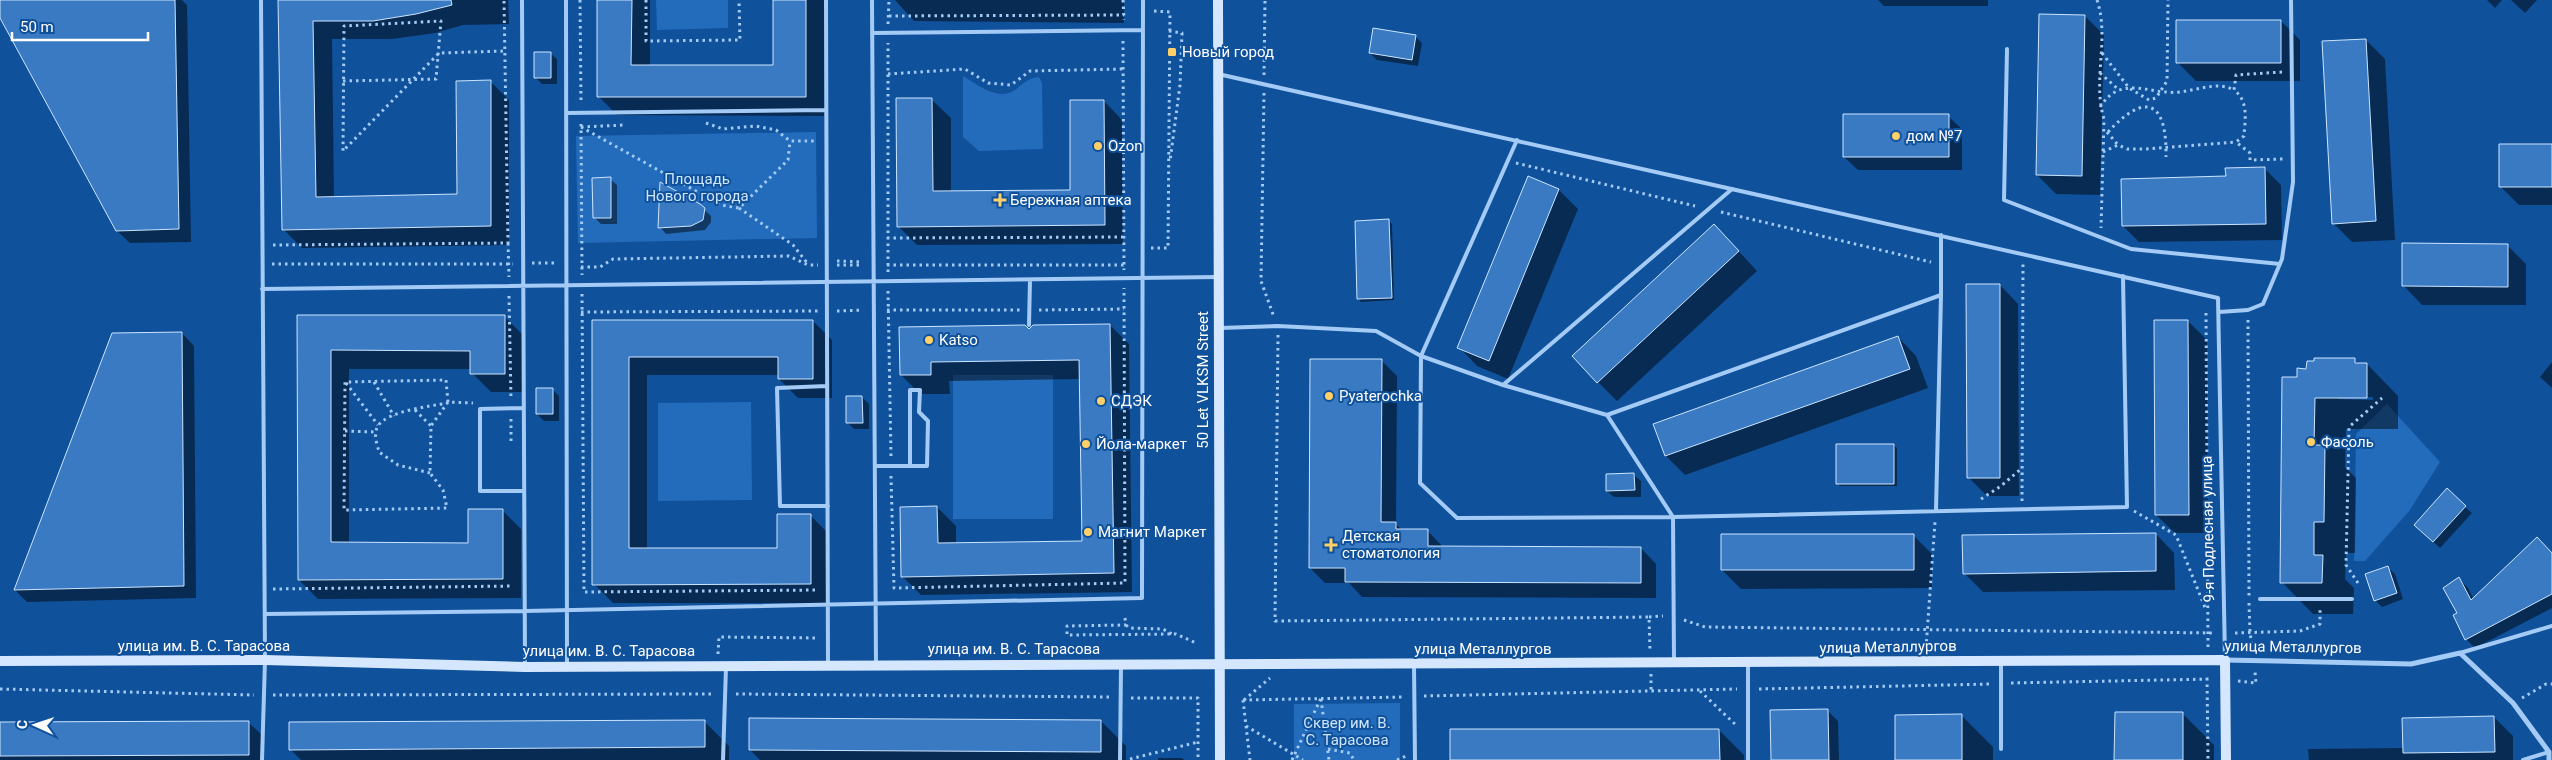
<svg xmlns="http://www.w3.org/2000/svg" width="2552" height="760" font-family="Roboto,sans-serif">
  <rect width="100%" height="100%" fill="#10519c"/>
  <path fill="#236bbb" d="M656 0H728V28L657 30Z
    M963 76C977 84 998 102 1015 90 1023 84 1028 78 1039 77L1042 83 1043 149 979 151 963 137Z
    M816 132 817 238 578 243 576 136Z
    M953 375H1053V519H953Z
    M751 402 752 500 658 501V403Z
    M2387 404 2440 462 2410 510 2365 561H2354L2356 434Z
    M1400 703V760H1294V704Z"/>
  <path fill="#0007" fill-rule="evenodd" d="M0 0H182L187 5 191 242 130 243 117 231 0 13Z
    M280 0H508L509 24 463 25 435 33 392 39H332L334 198 459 196 490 81 509 100V245L302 248 283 229Z
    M598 0H650V66H774V0H825L824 116 617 115 598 96Z
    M895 0H1124V23L914 21Z
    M1878 0H1988V6H1884Z
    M2487 0H2502L2495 8Z
    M2511 0H2537L2525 13Z
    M2085 16 2104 35 2100 195 2056 194 2037 175Z
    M2281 21 2300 40V81H2196L2177 62Z
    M1415 36 1422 43 1418 66 1377 60 1370 53Z
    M2366 40 2385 59 2395 240 2352 242 2333 223Z
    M550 53 557 59V84H542L535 77Z
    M932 100 951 118V192H1071L1104 101 1122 120 1123 244 917 245 898 226Z
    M1948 116 1962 129V170H1858L1844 157Z
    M2552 145V205H2519L2500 186Z
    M2264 168 2281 185 2282 240 2139 242 2123 226 2227 177Z
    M610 179 617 185V224H601L594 217Z
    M1559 190 1578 209 1508 379 1477 366 1459 347Z
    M699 205 711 216V222L705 230 666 234 660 227Z
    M1389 221 1392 224 1394 300 1361 302 1358 298Z
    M1733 245 1757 271 1617 401 1598 382Z
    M2507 245 2526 264V305H2422L2404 286Z
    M2000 285 2018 304 2019 496H1987L1968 477Z
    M504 316 523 335V392H491L472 373V369H349V544H469L502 510 521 529V598L318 599 299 580 298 317Z
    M593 321H813L832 340V398H798L779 379V375H647V550L778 549 810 515 829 534V603H613L594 584Z
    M2188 321 2207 340 2208 533H2175L2156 515Z
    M1110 325 1129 344 1132 592 921 595 902 576 937 507 956 526V544L1083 542 1081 379 949 381 950 394H920L901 375V328L1030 330Z
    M182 333 194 346 196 598 27 602 15 590Z
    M1898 337 1916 356 1928 388 1685 475 1666 456 1655 424Z
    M1381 360 1397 376 1396 524 1402 530H1427L1443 547 1641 548 1656 564V598L1362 597 1349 583H1325L1310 568Z
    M2354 360 2359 364H2367L2398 396V429H2346L2345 467 2356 478 2355 553H2346L2345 579 2354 588 2353 614H2313L2282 582 2298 379 2308 370ZM2338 397H2373V400L2338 399Z
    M2552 362V388L2540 377Z
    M552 389 559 396V421H544L537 414Z
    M862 397 869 404V429H854L847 422Z
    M1894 445 1897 448V486H1840L1837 483Z
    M1634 475 1641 481V497H1614L1607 491Z
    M2465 507 2472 513 2440 548 2422 531Z
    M2156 534 2174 553 2175 590 1983 592 1964 573Z
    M1913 535 1932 554V588L1741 589 1722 570Z
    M2552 554V608L2475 648 2466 639 2458 613 2459 579 2468 588 2474 600Z
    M2388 568 2395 574 2403 599 2382 607 2375 600Z
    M1828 711 1838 721 1839 760H1772Z
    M2183 714 2214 745V760H2116Z
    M1962 716 1993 747V760H1896Z
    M2494 717 2513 736V760H2309L2308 749 2402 748 2404 750Z
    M704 721 729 746V760H301L290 749Z
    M1101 721 1126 746V760H760L750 750Z
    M248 722 262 735V760H0V723Z
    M1719 730 1744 755V760H1452Z
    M1158 758H1182L1184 760H1158Z"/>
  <path fill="#397ac3" stroke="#cde5fe" d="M0 0H175L179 229 116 231 0 18Z
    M278 0H451L452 5 416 14 373 21H313L316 197 457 194 456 81 491 80V226L282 230Z
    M597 0H632L631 65H773V0H806V97H597Z
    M2039 14 2085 15 2082 176 2036 175Z
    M2176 20H2281V63H2176Z
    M1373 28 1416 35 1412 60 1369 53Z
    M2366 39 2376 221 2332 224 2322 41Z
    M534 52H551V78H534Z
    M896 98H932L933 191 1070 190V100H1104L1105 225 897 227Z
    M1843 114H1949V157H1843Z
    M2499 144H2552V187H2499Z
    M2265 167 2266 224 2122 226 2121 179 2226 176 2225 168Z
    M1528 176 1559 189 1489 361 1457 348Z
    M611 177V218H593L592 178Z
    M660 182 700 204 705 208 703 220 691 226 658 228Z
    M1389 219 1392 298 1357 299 1355 221Z
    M1714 224 1739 251 1597 383 1572 356Z
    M2402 243 2508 244V287L2402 286Z
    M1966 284H2000V478H1967Z
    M297 315H505V374H470V351L331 350V542L468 543V509H503V579L298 580Z
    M592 320H813V379H778V357H629V548H777V514H811V584L592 585Z
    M2154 320H2188L2189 515H2155Z
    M1110 324 1114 573 901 577 900 507 937 506 938 543 1082 541 1079 360 931 362V375H900L899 327 1025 325 1029 329 1033 325Z
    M182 332 184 586 14 590 112 333Z
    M1898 336 1910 369 1665 456 1653 424Z
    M2314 358H2355V363H2367V398H2315L2314 445H2325L2324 522H2314V555H2323L2322 583H2280L2282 377H2297V368L2306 369 2307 361H2314Z
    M1310 359H1382L1381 522H1396V529H1428V546L1641 547V583L1345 582V568H1309Z
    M536 388H553V414H536Z
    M846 396H862L863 423H846Z
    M1836 444H1894V484H1836Z
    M1634 473 1635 490 1606 491V474Z
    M2447 488 2466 506 2433 542 2414 525Z
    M2156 533V571L1963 574 1962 535Z
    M1721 534H1914V570H1721Z
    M2537 537 2552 553V594L2465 640 2453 615 2457 613 2443 588 2459 577 2471 600Z
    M2388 566 2397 593 2374 601 2365 574Z
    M1828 709 1829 760H1771L1770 710Z
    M2115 712H2183V760H2114Z
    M1962 714V760H1895V715Z
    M2494 716 2495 752 2403 753 2402 718Z
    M749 718 1101 720V752L749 750Z
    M705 720V747L289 750V722Z
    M249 721V755L0 756V722Z
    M1450 729H1719L1720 760H1450Z"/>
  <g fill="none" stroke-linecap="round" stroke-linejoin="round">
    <path stroke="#a4cbf5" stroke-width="3" stroke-dasharray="2.5 4" stroke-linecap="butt" d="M580 0 581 102
      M646 0V41L740 40 739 0
      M1123 0 1124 20
      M2097 0C2110 39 2092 80 2104 119L2101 228
      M889 16 1124 15
      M888 24 889 0
      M1169 31 1182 33 1180 85 1170 161
      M1123 41 1124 270
      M2102 53 2129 88 2149 100 2156 98 2167 81 2168 0
      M2282 72 2236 75 2234 90C2249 101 2245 120 2244 136L2236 142 2250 153V160L2283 159
      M2100 73 2119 90
      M888 74 965 69 988 83 1011 85 1030 71 1123 69
      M1264 75 1265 0
      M343 81 436 79 441 21 344 26 343 151 439 53 505 51
      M1264 93 1261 281 1274 317
      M2100 107C2105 100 2109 95 2117 91 2134 84 2149 91 2166 92 2189 95 2214 79 2234 90
      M706 123 723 129 755 126 776 130 790 141H816
      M581 124 582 275
      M581 127 721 205 739 208 788 160 790 141
      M581 127 625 125
      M2107 132 2118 145
      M2108 132C2146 91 2167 101 2166 157
      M2103 152 2118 145 2127 149H2146L2236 142
      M1516 163 1695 206
      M739 208 793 245 808 264
      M1721 212 1931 262
      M887 238 1123 237
      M508 243 509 277
      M273 245 508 243 504 0
      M1151 248H1168L1170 12 1152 11
      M837 261 863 262
      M532 263H558
      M272 264H513
      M837 265H863
      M887 265H1124
      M581 267H600L613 259 789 256 808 265H818
      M888 272V43
      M888 291 891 457
      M582 294 584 592 818 590
      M509 296 511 400
      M887 310H1021
      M1039 310 1124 309
      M837 311 863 310
      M581 312 818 311
      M2206 313 2208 647
      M2248 320 2249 596
      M1278 335 1275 621 1649 617 1650 651
      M374 382 394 416
      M346 383 378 425
      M448 402 431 426 430 473 443 490 447 508 344 510 345 382 446 380 448 402 473 403
      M415 410 431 426
      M511 419V445
      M345 431 376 432
      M430 473 398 465 379 452C377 444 373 434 378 426 387 411 431 406 448 403
      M891 476 894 588 1125 583 1124 288
      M1981 499 2001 486 2022 468
      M2022 501 2023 264
      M2134 511 2176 535 2206 610
      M2358 583 2346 565 2349 427 2382 398
      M273 589 513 586
      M2249 603 2250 633 2253 651
      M1649 617 1663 616
      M1125 618 1126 625 1067 626V635L1176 634 1196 643
      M1684 620 1705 627 2214 633
      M1126 625 1129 628 1163 629 1172 634
      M2235 633 2300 631 2320 624V609
      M1926 648 1935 522
      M718 654 719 637 819 638
      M1651 674V691
      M2207 678 2208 760
      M2238 681 2256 683 2255 672
      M2011 683 2212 679
      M0 689 254 695
      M1759 689 1992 684
      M1700 691 1737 726
      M736 694 1112 697
      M273 695 714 694
      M1424 696 1737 689
      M1131 698H1198V760
      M2522 698 2546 684H2552
      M1321 699 1329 760
      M1243 700 1405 697
      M1243 700 1250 760
      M1244 700 1270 678
      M1246 726 1303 760
      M1328 749 1350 753 1354 760
      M1130 759 1198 742
      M1292 760 1321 698
      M1397 760 1406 756"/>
    <path stroke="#a4cbf5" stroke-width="4" d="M261 0 265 660 262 760
      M522 0 525 667
      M566 0 567 666
      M826 0 828 665
      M872 0 876 665
      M872 33 1143 30
      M2007 49 2004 200 2131 249 2280 264
      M1218 74 2218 298 2225 658
      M566 113 826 110
      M1517 140 1421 356 1420 483 1457 518 1673 517 2127 507 2123 276
      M262 289 1218 277
      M2219 312 2248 310 2263 304 2282 259 2293 182 2291 0
      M1029 325 1030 280
      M1220 328 1278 326 1376 331 1421 356 1503 385 1607 415 1673 517 1674 660
      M1503 385 1732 189
      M827 386 777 388 780 506H828
      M524 408 480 409V491H524
      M1607 415 1941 295V235
      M875 466H927L928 421 919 412 920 390H910V466
      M1936 510 1941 295
      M2260 599H2352
      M265 614 525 611 1142 598 1143 0
      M2460 653 2552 626
      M2001 663V749
      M1414 665 1415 760
      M723 760 726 667
      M1120 760 1121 666
      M1748 760V663
      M2523 760 2549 752"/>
    <path stroke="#a4cbf5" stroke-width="5" d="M2225 660 2411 664 2460 653 2513 703 2549 752V760"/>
    <path stroke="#d5e7fe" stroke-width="10" d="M1218 0 1220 760
      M0 661 265 660 525 667 2225 660 2226 760"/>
  </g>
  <g fill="#ffd068" stroke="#10519c" stroke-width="2">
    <rect x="1167" y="47" width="10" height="10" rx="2.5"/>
    <circle cx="1896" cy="136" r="5"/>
    <circle cx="1098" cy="146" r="5"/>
    <path d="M997.5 192.5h5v5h5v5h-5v5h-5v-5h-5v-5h5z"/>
    <circle cx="929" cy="340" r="5"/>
    <circle cx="1329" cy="396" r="5"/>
    <circle cx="1101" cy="401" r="5"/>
    <circle cx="2311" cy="442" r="5"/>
    <circle cx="1086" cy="444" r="5"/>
    <circle cx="1088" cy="532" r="5"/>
    <path d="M1328.5 537.5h5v5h5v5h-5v5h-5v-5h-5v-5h5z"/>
  </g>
  <g text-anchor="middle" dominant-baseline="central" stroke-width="4" stroke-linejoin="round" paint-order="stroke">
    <g font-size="15" fill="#fff" stroke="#10519c" text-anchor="start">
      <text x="1182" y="52">Новый город</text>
      <text x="1906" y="136">дом №7</text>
      <text x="1108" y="146">Ozon</text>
      <text x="1010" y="200">Бережная аптека</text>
      <text x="939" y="340">Katso</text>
      <text x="1339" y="396">Pyaterochka</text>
      <text x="1111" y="401">СДЭК</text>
      <text x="2321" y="442">Фасоль</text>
      <text x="1096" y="444">Йола-маркет</text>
      <text x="1098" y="532">Магнит Маркет</text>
      <text x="1342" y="536">Детская<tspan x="1342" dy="17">стоматология</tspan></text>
    </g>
    <g font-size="15" fill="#cde5fe" stroke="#10519c">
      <text x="697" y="179">Площадь<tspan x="697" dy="17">Нового города</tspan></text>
      <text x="1347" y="723">Сквер им. В.<tspan x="1347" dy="17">С. Тарасова</tspan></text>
    </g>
    <g font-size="15" fill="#fff" stroke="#10519c">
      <text transform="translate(1203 380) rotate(-90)">50 Let VLKSM Street</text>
      <text transform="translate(2208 529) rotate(-91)">9-я Подлесная улица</text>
      <text x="204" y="646">улица им. В. С. Тарасова</text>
      <text transform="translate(1888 647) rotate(-1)">улица Металлургов</text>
      <text transform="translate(2293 647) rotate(1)">улица Металлургов</text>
      <text x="1014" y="649">улица им. В. С. Тарасова</text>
      <text x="1483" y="649">улица Металлургов</text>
      <text x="609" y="651">улица им. В. С. Тарасова</text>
    </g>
  </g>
  <g transform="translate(35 725) rotate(273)" stroke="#10519c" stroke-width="4" paint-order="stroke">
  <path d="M0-4L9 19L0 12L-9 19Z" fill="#ffffff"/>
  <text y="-8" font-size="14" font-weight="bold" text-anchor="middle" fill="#ffffff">С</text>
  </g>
  <path d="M12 32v8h136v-8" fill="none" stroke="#ffffff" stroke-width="2.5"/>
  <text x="20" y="32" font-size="15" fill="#ffffff" stroke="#10519c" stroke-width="4" paint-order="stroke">50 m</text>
</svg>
